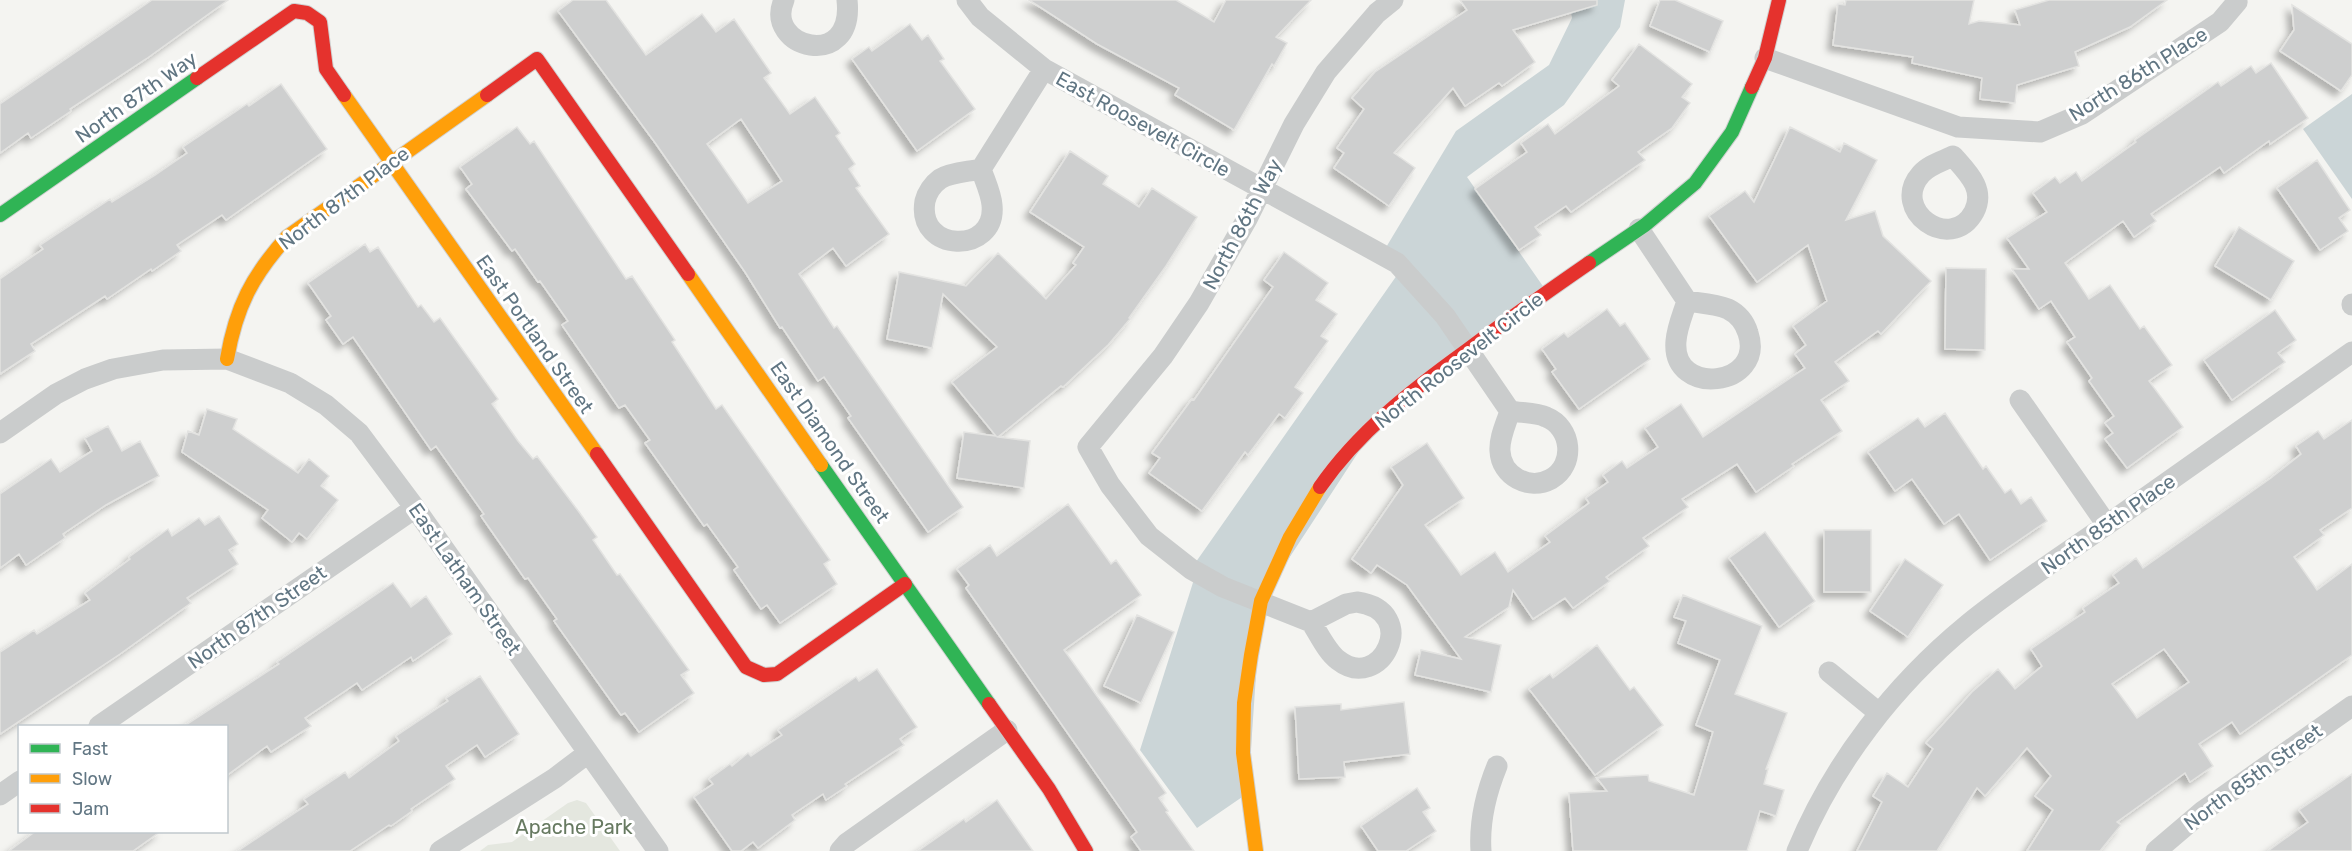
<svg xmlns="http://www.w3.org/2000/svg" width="2352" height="851" font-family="Rubik,sans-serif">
  <defs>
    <filter id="shadow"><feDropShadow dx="-5.5" dy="5.5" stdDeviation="3" flood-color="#0004"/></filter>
  </defs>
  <rect width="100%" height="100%" fill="#f4f4f1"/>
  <path fill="#e4e7df" d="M577 800 586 803 620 851H480L488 845 512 842 568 803Z"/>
  <path fill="#cbd5d7" d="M1569 0H1625L1620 27 1564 105 1467 177 1547 292 1382 416 1261 601 1248 793 1197 828 1140 750 1196 573 1191 569 1402 268 1382 254 1456 131 1549 65 1572 18Z
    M2352 94V199L2303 129Z"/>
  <path fill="#cecfcf" stroke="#e3e3e1" stroke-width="1.5" fill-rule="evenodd" filter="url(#shadow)" d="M152 0H228L146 59 70 109 71 111 31 138 28 133 0 153V104Z
    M573 0H606L646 55 702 14 716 32 734 19 771 73 764 78 790 114 815 97 840 133 836 136 855 164 849 169 860 186 856 188 889 234 846 266 833 248 799 274 834 328 837 326 963 507 928 532 848 418 851 416 824 377 818 381 782 327 780 328 745 272 656 144 558 11ZM741 119 782 181 748 203 707 144Z
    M1029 0H1176L1214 22 1226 0H1311L1276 37 1287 43 1274 66 1272 64 1234 130 1175 95 1179 88 1097 44Z
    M1460 0H1597V5L1513 30 1535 62 1502 86 1499 83 1465 106 1453 88 1394 153 1415 168 1389 206 1334 168 1344 153 1337 148 1364 109 1352 98 1375 72 1467 10Z
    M1660 0H1675L1723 21 1710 52 1650 26Z
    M1846 0H1974L1969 24 1979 21 2020 25 2015 10 2049 0H2167L2130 27 2075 52 2079 66 2017 85 2015 103 1980 99 1982 78 1912 63 1913 57 1833 45 1838 4 1845 5Z
    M2292 5 2352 44V75L2341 91 2280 51 2294 30Z
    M910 24 922 40 928 35 944 59 940 61 975 109 917 151 852 59 869 47 872 51Z
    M1639 44 1692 84 1682 97 1690 103 1672 128 1638 152 1645 160 1571 212 1566 206 1535 227 1541 235 1519 250 1475 189 1527 152 1521 143 1548 124 1555 134 1619 86 1612 80Z
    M2271 63 2308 118 2270 144 2269 141 2224 173 2220 167 2151 214 2156 221 2134 237 2123 221 2065 263 2089 299 2110 285 2140 329 2144 326 2172 365 2149 381 2183 427 2127 468 2105 439 2113 433 2105 423 2114 416 2089 381 2092 378 2067 342 2075 337 2051 301 2039 309 2012 269H2029L2007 238 2047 212 2033 193 2055 177 2060 183 2076 172 2082 181 2136 142 2135 140 2218 82 2221 86 2251 66 2256 73Z
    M281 84 327 149 226 220 222 215 177 245 181 251 152 271 151 269 107 299 105 296 31 344 35 351 0 374V279L43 249 40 245 110 199 112 202 155 175 187 153 183 147 247 104 249 106Z
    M517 127 530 144 534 141 626 279 632 276 675 340 672 342 716 409 722 405 830 560 824 564 837 584 780 623 767 605 761 609 734 570 738 567 707 524 704 526 645 443 650 440 625 405 619 408 562 325 568 321 540 281 538 282 515 249 512 251 466 189 472 184 460 167Z
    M1790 127 1840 152 1844 143 1877 160 1846 220 1875 211 1883 236 1931 281 1881 334 1878 331 1835 362 1849 381 1821 400 1842 431 1792 464 1794 466 1756 492 1737 464 1682 499 1688 507 1643 538 1649 546 1606 577 1610 581 1573 608 1565 598 1533 619 1513 590 1509 607 1465 637 1501 645 1491 692 1415 675 1421 650 1461 659 1407 585 1377 565 1371 573 1352 559 1403 485 1391 467 1427 443 1464 498 1425 525 1461 575 1495 552 1508 572 1550 542 1545 536 1589 503 1586 498 1608 482 1603 475 1622 461 1627 468 1658 447 1645 428 1681 404 1703 437 1805 368 1795 354 1806 345 1793 326 1827 301 1808 245 1757 282 1709 216 1745 191 1754 202Z
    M1070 151 1108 176 1103 184 1139 207 1152 188 1197 217 1166 266 1129 318 1130 319 1108 345 1063 387 1061 386 998 437 1030 441 1024 488 957 478 964 432 996 436 952 382 997 347 943 294 932 348 887 339 899 272 966 286 998 253 1046 299 1076 265 1073 263 1084 247 1030 212Z
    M2317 160 2350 210 2339 218 2348 231 2320 250 2277 188Z
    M2239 227 2294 261 2271 300 2215 266Z
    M365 244 370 252 378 247 418 307 421 305 434 322 440 318 498 399 492 404 518 441 533 459 537 456 579 512 597 537 593 540 617 575 620 574 689 670 681 675 694 693 639 732 625 713 621 715 554 621 557 619 528 578 525 579 488 526 481 516 484 514 436 446 431 450 353 337 343 344 326 320 331 316 308 283Z
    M1284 252 1328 283 1316 300 1337 314 1321 336 1328 341 1295 387 1303 393 1285 418 1279 414 1248 455 1245 452 1202 511 1149 473 1160 458 1152 453 1192 399 1194 400 1273 287 1264 280Z
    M1946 268 1986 269 1985 350 1945 349Z
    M1607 309 1620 326 1625 323 1650 359 1579 409 1552 372 1556 369 1542 349 1564 333 1568 337Z
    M2275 310 2296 340 2278 353 2285 362 2232 400 2204 360Z
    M207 409 237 419 233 429 298 473 309 459 329 476 321 486 338 500 307 539 299 533 292 542 262 518 268 510 182 452 188 431 199 435Z
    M1945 413 1983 469 1986 466 2005 493 2011 489 2021 504 2031 497 2047 521 1990 560 1959 514 1944 524 1912 479 1895 491 1868 452 1918 418 1925 427Z
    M2352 420V508L2320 530 2324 535 2294 557 2317 590 2352 564V655L2240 734 2232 722 2199 744 2213 766 2190 782 2185 773 2117 822 2121 825 2100 851H2027L2053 810 2035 796 2051 776 2027 748 1985 796 1977 788 1937 851H1857L1882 802 1873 796 1887 773 1908 787 1933 749 1926 743 1972 692 1998 669 2015 689 2042 666 2031 649 2085 612 2083 608 2119 583 2113 575 2136 558 2143 568 2271 478 2301 454 2296 446 2318 431 2324 439ZM2164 649 2189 682 2137 718 2112 684Z
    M108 426 122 451 140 441 159 476 106 505 63 534 65 538 26 565 19 554 0 568V494L51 459 60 472 92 451 85 438Z
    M1068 504 1111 564 1116 560 1141 595 1064 650 1166 793 1159 798 1168 811 1166 812 1194 851H1141L1131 837 1137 832 966 588 969 585 957 569 990 545 997 556Z
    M219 516 238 544 229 550 238 564 187 598 191 603 120 654 0 734V652L34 630 37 634 90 600 85 593 130 559 129 557 168 529 172 536 199 518 205 525Z
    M1824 530H1871V592H1824Z
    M1765 532 1815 601 1779 627 1729 558Z
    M1905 559 1943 585 1908 637 1870 611Z
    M393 583 411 607 426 596 452 634 413 661 411 657 362 690 357 683 305 718 311 726 271 752 267 746 226 776V726H184L279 664 277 662Z
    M1683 595 1762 626 1735 694 1787 713 1766 769H1768L1764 784 1784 790 1776 816 1760 811 1747 851H1573L1569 793 1607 791 1597 778 1648 775 1649 781 1694 795 1713 732 1696 725 1720 660 1678 643 1686 621 1674 617Z
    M1137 615 1174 632 1141 703 1104 686Z
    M1597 645 1630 690 1634 687 1663 725 1595 775 1529 689 1550 674 1553 678Z
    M877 669 917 727 900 739 904 745 845 784 847 786 826 800 823 794 792 815 795 820 758 848 753 842 741 851H732L694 797 713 784 709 779 730 764 732 766 748 753 751 756 782 735 778 730 856 677 859 681Z
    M480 676 519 734 485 757 477 745 446 766 455 779 411 809 412 811 391 826 389 825 350 851H238L308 804 304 799 345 772 349 778 399 741 396 736 448 701 446 698Z
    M1404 702 1410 754 1344 762 1345 777 1299 779 1295 707 1341 704V710Z
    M2352 774V851H2268L2308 822 2299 810Z
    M1417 788 1430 808 1423 812 1436 831 1406 851H1378L1361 826Z
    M997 800 1033 851H918L964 819 966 822Z
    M36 831H161L133 851H9Z"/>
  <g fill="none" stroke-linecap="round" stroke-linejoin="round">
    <g stroke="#d0d1d1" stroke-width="16">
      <path id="fast" d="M0 215 197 78
        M1589 263 1645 225 1695 183 1732 132 1752 87
        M821 465 989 704"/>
    </g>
    <g stroke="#d0d1d1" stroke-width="16">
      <path id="slow" d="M344 95 597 454
        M688 274 821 465
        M227 359C236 307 252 276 287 237L487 95
        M1256 851 1243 753 1244 703 1251 655 1261 601 1290 537 1320 487"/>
    </g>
    <g stroke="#d0d1d1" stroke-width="16">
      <path id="jam" d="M197 78 294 11 307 13 320 22 326 69 344 95
        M1752 87 1765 58 1779 0
        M487 95 537 59 688 274
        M597 454 746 667 764 675 777 674 905 584
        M1320 487C1358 432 1412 390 1466 351 1506 321 1547 292 1589 263
        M989 704 1049 789 1086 851"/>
    </g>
    <path stroke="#cacccc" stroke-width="21" d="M784 0C763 48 855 72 847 0
      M967 0 980 17 1044 69 1397 263 1445 316 1510 411
      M1765 58 1958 127 2040 132 2082 114 2220 22 2237 2 2236 0
      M1953 156C1967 172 1986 189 1974 212 1951 254 1889 210 1921 174 1929 165 1943 161 1953 156Z
      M981 169C985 181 991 193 992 205 997 255 916 253 925 201 927 193 933 184 940 179 952 172 968 172 981 169Z
      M981 169 1044 69
      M1639 229 1687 301
      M1687 301C1700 303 1716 304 1728 309 1738 314 1745 323 1748 333 1766 387 1671 398 1676 341 1677 327 1683 314 1687 301Z
      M2352 304V305
      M2020 400 2107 525
      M1510 411C1521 413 1536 412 1546 417 1572 427 1576 465 1551 479 1529 491 1501 476 1500 451 1499 438 1506 424 1510 411Z
      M0 433 56 394 85 379 113 369 163 360 227 359 290 383 326 405 359 433 415 508 658 851
      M1357 602C1422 611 1381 694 1338 660 1327 652 1319 634 1311 622L1346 604Z
      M1311 622 1223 587 1191 569 1149 536 1110 485 1088 447 1163 356 1199 303 1247 219 1294 124 1326 72 1377 13 1393 0
      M1829 672 1879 713
      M99 726 415 508
      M0 795 20 781
      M440 851 555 778 588 753
      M840 851 847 843 1007 730
      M1481 851C1479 821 1486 793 1497 766
      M1797 851C1833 764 1894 685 1967 625 2015 586 2068 552 2118 517 2196 462 2274 407 2352 352
      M2156 851 2203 811 2352 706"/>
    <use href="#fast" stroke="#30b455" stroke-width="14"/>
    <use href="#slow" stroke="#ff9f0a" stroke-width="14"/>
    <use href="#jam" stroke="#e5322d" stroke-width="14"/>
  </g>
  <g text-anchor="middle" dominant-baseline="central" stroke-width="6" stroke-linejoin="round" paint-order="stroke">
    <g font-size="20" fill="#617683" stroke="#fff">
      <text transform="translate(2138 74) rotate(-32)">North 86th Place</text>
      <text transform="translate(136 97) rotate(-35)">North 87th Way</text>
      <text transform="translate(1143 124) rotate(29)">East Roosevelt Circle</text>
      <text transform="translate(344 198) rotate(-37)">North 87th Place</text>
      <text transform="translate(1242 224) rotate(-62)">North 86th Way</text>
      <text transform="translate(535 334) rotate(55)">East Portland Street</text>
      <text transform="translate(1459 360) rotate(-38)">North Roosevelt Circle</text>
      <text transform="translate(830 442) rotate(55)">East Diamond Street</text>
      <text transform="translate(2108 524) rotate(-35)">North 85th Place</text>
      <text transform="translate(465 579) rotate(55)">East Latham Street</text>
      <text transform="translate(257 617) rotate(-35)">North 87th Street</text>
      <text transform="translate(2253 777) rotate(-36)">North 85th Street</text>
    </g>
    <g font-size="20" fill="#677a61" stroke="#fff">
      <text x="574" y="827">Apache Park</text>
    </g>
  </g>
  <rect x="18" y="725" width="210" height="108" fill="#ffffff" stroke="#c0c8cd" stroke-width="1.5"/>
  <rect x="30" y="744" width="30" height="9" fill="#30b455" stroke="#c0c8cd" stroke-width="1.5"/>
  <text x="72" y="755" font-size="18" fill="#617683">Fast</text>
  <rect x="30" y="774" width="30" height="9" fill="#ff9f0a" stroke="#c0c8cd" stroke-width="1.5"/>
  <text x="72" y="785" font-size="18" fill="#617683">Slow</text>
  <rect x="30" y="804" width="30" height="9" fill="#e5322d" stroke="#c0c8cd" stroke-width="1.5"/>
  <text x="72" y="815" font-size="18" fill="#617683">Jam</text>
</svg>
